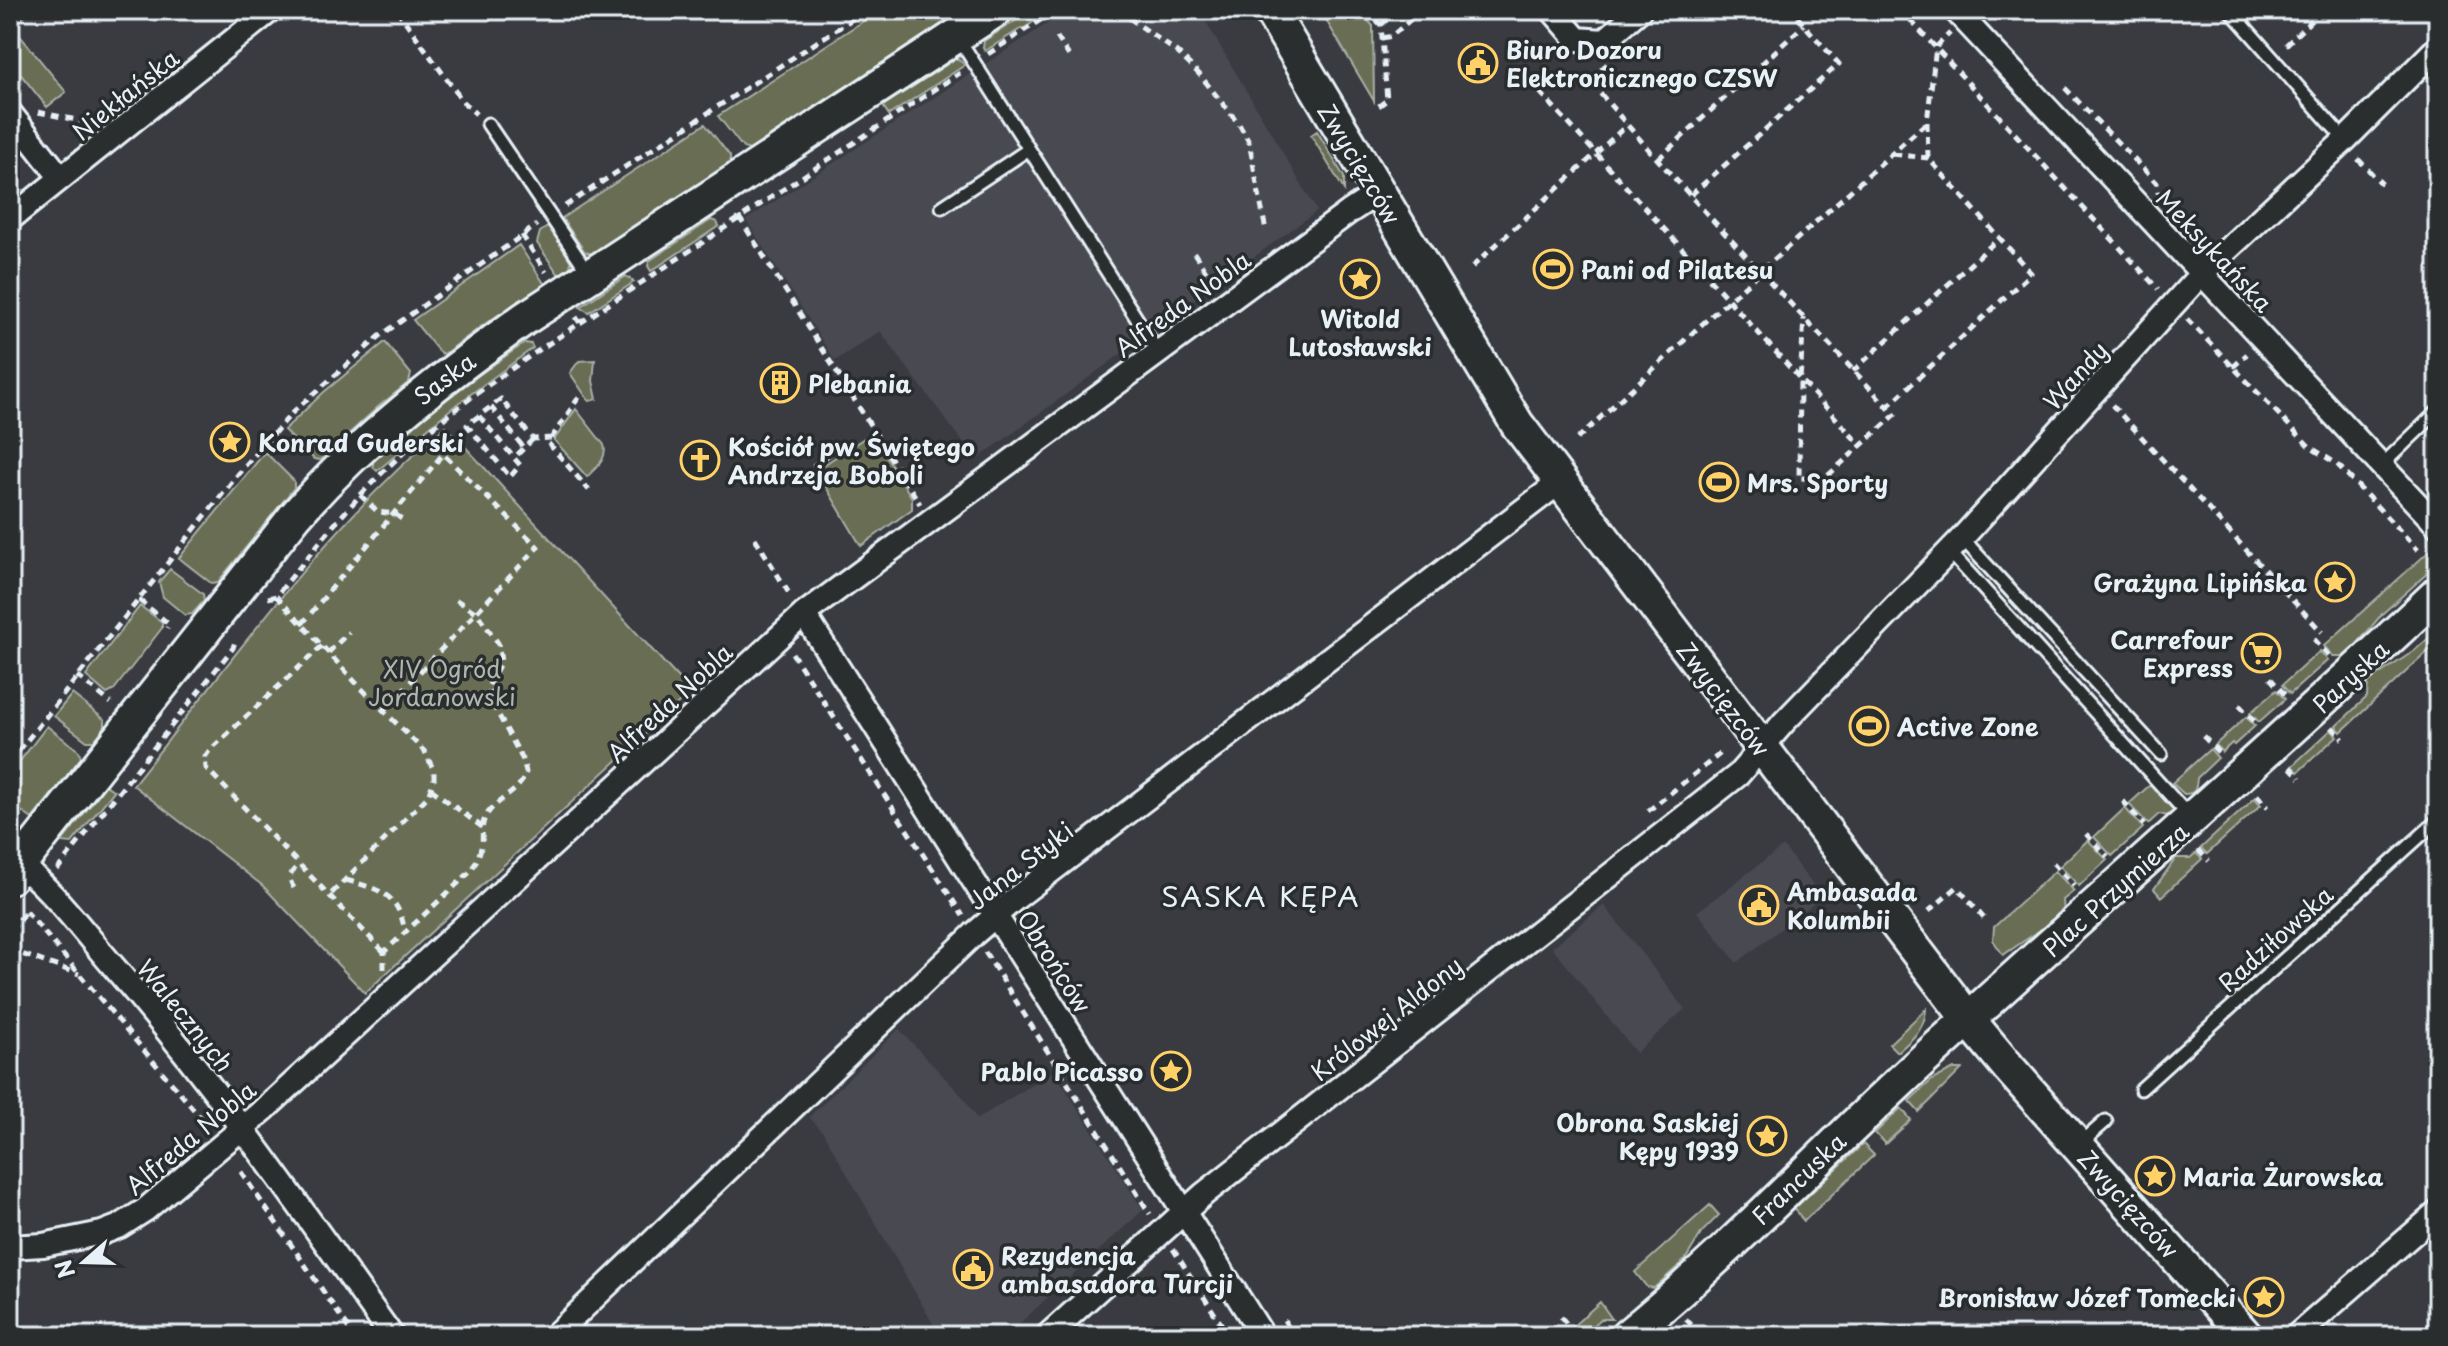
<svg xmlns="http://www.w3.org/2000/svg" width="2448" height="1346" font-family="'Playpen Sans',sans-serif">
  <rect width="100%" height="100%" fill="#3a3b41"/>
  <filter id="ink" filterUnits="userSpaceOnUse"><feTurbulence type="fractalNoise" baseFrequency=".0125" numOctaves="2"/><feDisplacementMap in="SourceGraphic" scale="16" xChannelSelector="R" yChannelSelector="G"/><feConvolveMatrix kernelMatrix="1 2 1 2 8 2 1 2 1" color-interpolation-filters="sRGB"/></filter>
  <g filter="url(#ink)">
    <path fill="#484851" d="M1068 10H1199L1317 211 976 460 880 331 835 361 746 220Z
      M1783 846 1822 897 1737 963 1697 912Z
      M1604 905 1685 1009 1636 1053 1552 947Z
      M899 1029 963 1097 977 1119 1054 1071 1143 1210 1006 1336H940L823 1132 809 1117Z"/>
    <path fill="#676d53" stroke="#a8afa6" stroke-width="2" d="M10 10H31L12 26 66 92 47 107 10 61Z
      M880 10H963L750 150 743 148 718 116Z
      M1032 10H1049L1025 28H1022L985 51 983 48 984 41Z
      M1320 10H1359L1373 26 1374 101Z
      M957 58 965 65 889 115 883 106Z
      M705 124 730 156V163L592 254 585 252 562 218Z
      M1317 131 1344 177V190L1311 135Z
      M711 220 717 222 719 226 651 271 648 266 649 261Z
      M549 226 571 262 570 267 559 275 537 243 540 232Z
      M519 245 545 285 486 323 444 354 439 352 413 320Z
      M626 276 634 282 589 312 580 307Z
      M385 342 411 374 409 382 378 407 320 460 314 459 284 430 324 392Z
      M525 343 531 344 533 348 452 408 377 471 373 467V461C421 418 472 378 525 343Z
      M595 360 593 381 597 399 589 401 570 373 579 361Z
      M576 409 604 445C608 459 596 467 587 477L554 440Z
      M446 426 691 692 365 993 263 886 133 785C231 662 325 528 446 426Z
      M872 433 912 498V509L861 546 816 470Z
      M265 452 294 481V488L218 582 211 583 179 558Z
      M2435 546 2436 558 2432 569 2382 614 2347 656H2333L2324 646Z
      M170 569 203 594 204 601 192 614 185 615 163 597 159 582Z
      M140 606 162 622V628L113 691 107 694 86 676Z
      M2438 630V642L2341 732 2336 726 2367 697 2368 682 2414 651Z
      M2320 651 2328 660 2290 694 2282 685Z
      M2276 690 2285 699 2259 722 2250 713Z
      M72 694 105 720V726L94 741H87L54 716Z
      M2246 717 2255 726 2234 745 2232 743 2222 752 2215 745Z
      M47 726 79 751 81 758 32 819 10 803V774Z
      M2331 730 2337 736 2298 772 2292 766Z
      M2210 749 2218 758 2197 778C2196 789 2196 794 2184 794L2172 783Z
      M2151 784 2173 808V812L2168 816 2159 814 2148 824 2129 804Z
      M106 785 114 791 72 843 62 842Z
      M2255 798 2261 805 2207 854 2201 848Z
      M2125 808 2143 828 2112 856 2094 837Z
      M2088 840 2107 860 2079 886 2060 866Z
      M2196 853 2202 859 2161 897 2154 889 2176 858H2190Z
      M2055 871 2074 891 2063 900 2064 914 2003 955 1993 940 1994 927Z
      M1926 1009C1925 1029 1913 1038 1899 1051H1896L1889 1044Z
      M1954 1069H1962L1919 1112 1909 1101 1932 1080Z
      M1901 1108 1911 1120 1885 1144 1875 1133Z
      M1863 1144 1874 1155 1804 1221 1797 1213 1795 1208Z
      M1710 1205 1719 1215 1702 1232 1685 1260 1654 1288 1647 1287 1635 1272Z
      M1600 1302 1612 1319H1601L1581 1336 1573 1326Z"/>
    <g fill="none" stroke-linecap="round" stroke-linejoin="round">
      <g stroke="#e8f1f8" stroke-width="17">
        <path id="lane" d="M2230 10 2345 140
          M959 39 1158 352
          M488 124 588 272
          M942 207 1029 149
          M2382 465 2438 411
          M1962 538 2161 754
          M1949 551 2189 816
          M2141 1089 2438 820
          M2081 1143 2106 1121"/>
      </g>
      <g stroke="#e8f1f8" stroke-width="28">
        <path id="street" d="M1552 10 1577 39 1604 41 1640 10
          M1955 10 2438 526
          M10 113 61 178
          M10 219 271 10
          M804 614 1263 1336
          M10 856C50 886 81 929 114 967 215 1084 302 1210 392 1336
          M10 1247 43 1245 102 1233 120 1226 145 1210 266 1108 804 614 1349 212 1378 193
          M554 1336 974 934 1016 898 1560 482
          M1047 1336 1204 1194 1738 775 1784 722 1962 538 2201 274 2345 140 2438 47
          M2296 1336 2438 1212"/>
      </g>
      <g stroke="#e8f1f8" stroke-width="38">
        <path id="secondary" d="M1270 10 1517 424 1968 1019 2009 1068 2246 1336
          M10 877 295 516C362 439 442 378 524 319L996 10
          M1627 1336C1730 1252 1821 1154 1919 1064 2091 906 2268 754 2438 593"/>
      </g>
      <path stroke="#e8f1f8" stroke-width="5" stroke-dasharray="8 6" stroke-linecap="butt" d="M397 10 464 103 476 114
        M1118 10 1177 52 1200 75 1239 124 1249 142 1266 231
        M1367 10 1381 25 1387 100 1376 108
        M1901 10 2158 289
        M1381 25 1398 10
        M1057 37 1069 56
        M1382 38 1392 36 1421 10
        M2286 45 2322 10
        M988 54 1056 10
        M1607 64 1589 80C1686 196 1792 304 1895 415L1824 479 1799 478 1800 380 1804 318
        M10 81 17 90
        M2065 88 2157 183 2158 193
        M1540 92 1861 446
        M38 112 91 123
        M1928 158 1927 122 1936 47 1950 33
        M1658 159 1804 25
        M2358 159 2382 184
        M1691 195 1839 64 1791 10
        M565 206 866 10
        M739 217 920 504
        M522 235 546 272
        M1194 253 1216 286
        M1472 267 1627 125
        M2187 319 2310 447 2337 464 2418 550
        M580 323 960 73
        M2233 367 2247 354
        M1853 371 1999 238
        M579 397 548 443 589 490
        M2112 405 2322 632
        M491 407 524 448
        M1887 407 2031 273 1928 158 1891 154
        M479 416 514 458
        M533 439 514 458 520 465 510 477 467 425 501 399 533 439 551 438
        M1577 439 1700 326 1927 122
        M813 466 831 453 829 448
        M360 495 378 512 395 514 404 521
        M755 538 790 595
        M276 596 359 686 425 752 434 771V780L428 796 329 896
        M268 598 276 596C310 555 342 512 380 475 439 416 510 369 580 323L576 317
        M139 600 169 624 167 628
        M302 624 443 454 538 547 383 711
        M2314 639 2330 657
        M322 646 209 751 205 757 206 768 384 952
        M328 653 349 632
        M792 653 963 916
        M77 676 111 703
        M2270 678 2286 696
        M2239 705 2256 723
        M2332 727 2343 739
        M2203 736 2221 755
        M10 762 243 468 293 412 380 336 537 225
        M2290 767 2300 778
        M431 789 482 827
        M2257 795 2268 807
        M2123 801 2144 825
        M1648 811 1721 753
        M2086 834 2108 857
        M2198 850 2209 861
        M2053 863 2074 886
        M57 870 233 648 236 638
        M346 880C380 890 398 892 405 932
        M294 888C287 877 290 873 299 865
        M26 911 207 1125
        M1929 911 1957 887 1987 922
        M10 928 12 929 27 910
        M2438 948 2434 952 2438 957
        M10 950 79 974
        M985 952 1150 1214
        M384 969V952L470 872C476 863 480 854 482 843 483 834 481 826 485 818 494 799 520 794 526 772L523 760 490 699 488 687 501 661 498 643 477 613 455 599
        M241 1172 354 1336
        M1173 1249 1229 1336
        M1561 1317 1577 1336
        M1686 1319 1695 1329
        M1284 1320 1294 1336"/>
      <use href="#lane" stroke="#2a2d2e" stroke-width="11"/>
      <use href="#street" stroke="#2a2d2e" stroke-width="22"/>
      <use href="#secondary" stroke="#2a2d2e" stroke-width="32"/>
    </g>
  </g>
  <defs>
    <g id="civic-ring" transform="scale(2)"><circle r="9.5" fill="#2a2d2e" stroke="#ffd166" stroke-width="1.5"/><path d="M-.6-6.5H3V-4.5H.6V-3L4-1V1h2V6H-6V1h2V-1L-.6-3ZM-1.2 2.5V6h2.4V2.5Z" fill="#ffd166"/></g>
    <g id="stadium-ring" transform="scale(2)"><circle r="9.5" fill="#2a2d2e" stroke="#ffd166" stroke-width="1.5"/><path d="M0-5a6.5 5 0 1 0 0 10a6.5 5 0 1 0 0-10ZM-3.5-1.8h7v3.6h-7Z" fill="#ffd166"/></g>
    <g id="sight-ring" transform="scale(2)"><circle r="9.5" fill="#2a2d2e" stroke="#ffd166" stroke-width="1.5"/><path d="M0-6L1.8-2.2L6-1.7L2.9 1.2L3.7 5.4L0 3.3L-3.7 5.4L-2.9 1.2L-6-1.7L-1.8-2.2Z" fill="#ffd166"/></g>
    <g id="building-ring" transform="scale(2)"><circle r="9.5" fill="#2a2d2e" stroke="#ffd166" stroke-width="1.5"/><path d="M-4-6H4V6H1V3H-1V6H-4ZM-2.5-4.3h1.7v1.8h-1.7ZM.8-4.3h1.7v1.8H.8ZM-2.5-1h1.7V.8h-1.7ZM.8-1h1.7V.8H.8Z" fill="#ffd166"/></g>
    <g id="church-ring" transform="scale(2)"><circle r="9.5" fill="#2a2d2e" stroke="#ffd166" stroke-width="1.5"/><path d="M-1.2-6h2.4v3.5h3.3v2.4h-3.3V6h-2.4V-.1h-3.3v-2.4h3.3Z" fill="#ffd166"/></g>
    <g id="supermarket-ring" transform="scale(2)"><circle r="9.5" fill="#2a2d2e" stroke="#ffd166" stroke-width="1.5"/><path d="M-6-5.5h2.5l.6 2H6L4.5 2H-2.5L-4.4-4H-6ZM-1.5 3.2a1.3 1.3 0 1 0 .1 0ZM3 3.2a1.3 1.3 0 1 0 .1 0Z" fill="#ffd166"/></g>
  </defs>
  <g fill-rule="evenodd">
    <use href="#civic-ring" x="1478" y="63"/>
    <use href="#stadium-ring" x="1553" y="269"/>
    <use href="#sight-ring" x="1360" y="279"/>
    <use href="#building-ring" x="780" y="383"/>
    <use href="#sight-ring" x="230" y="442"/>
    <use href="#church-ring" x="700" y="460"/>
    <use href="#stadium-ring" x="1719" y="482"/>
    <use href="#sight-ring" x="2335" y="582"/>
    <use href="#supermarket-ring" x="2261" y="653"/>
    <use href="#stadium-ring" x="1869" y="726"/>
    <use href="#civic-ring" x="1759" y="905"/>
    <use href="#sight-ring" x="1171" y="1071"/>
    <use href="#sight-ring" x="1767" y="1136"/>
    <use href="#sight-ring" x="2155" y="1176"/>
    <use href="#civic-ring" x="973" y="1269"/>
    <use href="#sight-ring" x="2264" y="1297"/>
  </g>
  <g text-anchor="middle" dominant-baseline="central" stroke-width="7" stroke-linejoin="round" paint-order="stroke">
    <g font-size="24" font-weight="bold" fill="#e8f1f8" stroke="#2a2d2e" text-anchor="start">
      <text x="1506" y="49">Biuro Dozoru<tspan x="1506" dy="28">Elektronicznego CZSW</tspan></text>
      <text x="1581" y="269">Pani od Pilatesu</text>
      <text x="1360" y="318" text-anchor="middle">Witold<tspan x="1360" dy="28">Lutosławski</tspan></text>
      <text x="808" y="383">Plebania</text>
      <text x="258" y="442">Konrad Guderski</text>
      <text x="728" y="446">Kościół pw. Świętego<tspan x="728" dy="28">Andrzeja Boboli</tspan></text>
      <text x="1747" y="482">Mrs. Sporty</text>
      <text x="2307" y="582" text-anchor="end">Grażyna Lipińska</text>
      <text x="2233" y="639" text-anchor="end">Carrefour<tspan x="2233" dy="28">Express</tspan></text>
      <text x="1897" y="726">Active Zone</text>
      <text x="1787" y="891">Ambasada<tspan x="1787" dy="28">Kolumbii</tspan></text>
      <text x="1143" y="1071" text-anchor="end">Pablo Picasso</text>
      <text x="1739" y="1122" text-anchor="end">Obrona Saskiej<tspan x="1739" dy="28">Kępy 1939</tspan></text>
      <text x="2183" y="1176">Maria Żurowska</text>
      <text x="1001" y="1255">Rezydencja<tspan x="1001" dy="28">ambasadora Turcji</tspan></text>
      <text x="2236" y="1297" text-anchor="end">Bronisław Józef Tomecki</text>
    </g>
    <g font-size="24" fill="#e8f1f8" stroke="#2a2d2e">
      <text transform="translate(125 94) rotate(-39)">Niekłańska</text>
      <text transform="translate(1360 163) rotate(59)">Zwycięzców</text>
      <text transform="translate(2215 250) rotate(47)">Meksykańska</text>
      <text transform="translate(1182 303) rotate(-36)">Alfreda Nobla</text>
      <text transform="translate(2075 375) rotate(-48)">Wandy</text>
      <text transform="translate(444 378) rotate(-37)">Saska</text>
      <text transform="translate(2350 676) rotate(-43)">Paryska</text>
      <text transform="translate(1724 698) rotate(53)">Zwycięzców</text>
      <text transform="translate(669 702) rotate(-43)">Alfreda Nobla</text>
      <text transform="translate(1020 865) rotate(-38)">Jana Styki</text>
      <text transform="translate(2115 889) rotate(-42)">Plac Przymierza</text>
      <text transform="translate(2275 938) rotate(-42)">Radziłowska</text>
      <text transform="translate(1055 961) rotate(58)">Obrońców</text>
      <text transform="translate(186 1015) rotate(51)">Walecznych</text>
      <text transform="translate(1386 1018) rotate(-38)">Królowej Aldony</text>
      <text transform="translate(190 1137) rotate(-40)">Alfreda Nobla</text>
      <text transform="translate(1798 1178) rotate(-44)">Francuska</text>
      <text transform="translate(2129 1203) rotate(48)">Zwycięzców</text>
    </g>
    <g font-size="24" fill="#aeb6ae" stroke="#2a2d2e">
      <text x="442" y="668">XIV Ogród<tspan x="442" dy="28">Jordanowski</tspan></text>
    </g>
    <g font-size="28" letter-spacing="2" fill="#e8f1f8" stroke="#2a2d2e">
      <text x="1261" y="895">SASKA KĘPA</text>
    </g>
  </g>
  <rect width="2448" height="1346" fill="none" stroke="#2a2d2e" stroke-width="40"/>
  <rect x="20" y="20" width="2408" height="1306" fill="none" stroke="#e8f1f8" stroke-width="3" filter="url(#ink)"/>
  <g transform="translate(84 1262) rotate(250)" stroke="#2a2d2e" stroke-width="6" paint-order="stroke">
  <path d="M0-6L14 30L0 20L-14 30Z" fill="#e8f1f8"/>
  <text y="-12" font-size="22" font-weight="bold" text-anchor="middle" fill="#e8f1f8">N</text>
  </g>
</svg>
